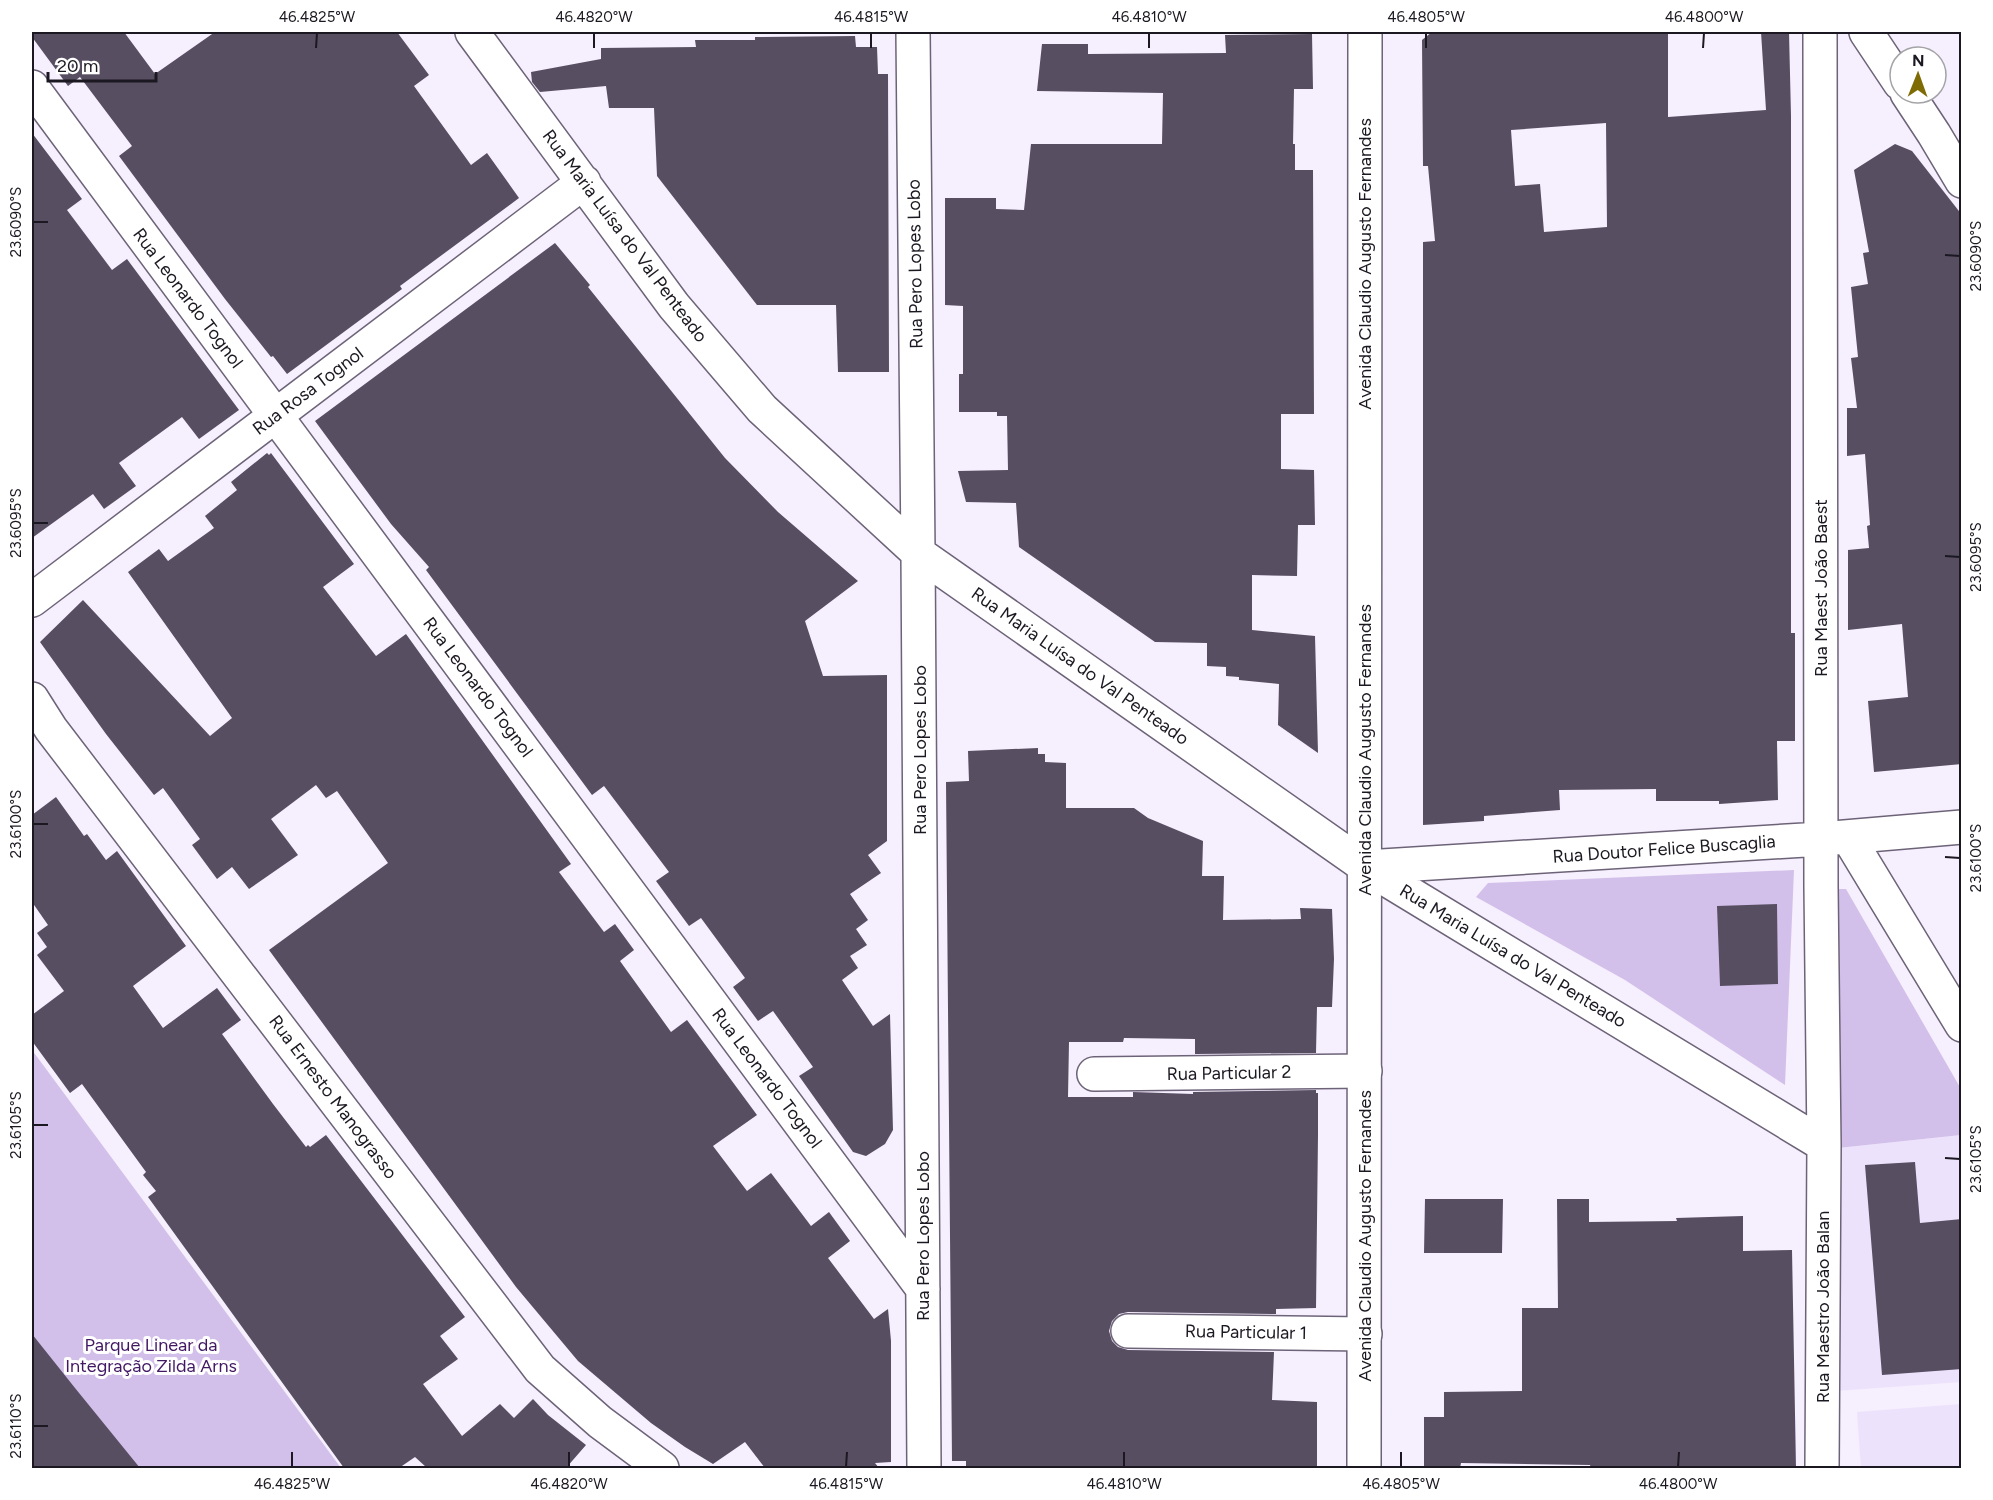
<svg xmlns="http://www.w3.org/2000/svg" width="1993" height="1500" font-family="Figtree,sans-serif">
  <rect width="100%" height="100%" fill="#f6effe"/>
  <path fill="#ede2fb" d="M1961 1135V1382L1835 1391 1838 1148Z
    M1961 1404V1468H1861L1857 1412Z"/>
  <path fill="#d3c0ea" d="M1794 870 1785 1085 1625 980 1476 897 1488 883Z
    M1836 889H1846L1961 1089V1135L1838 1148Z
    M32 1050 341 1468H129L32 1336Z"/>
  <path fill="#574e62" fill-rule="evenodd" d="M32 32H124L155 74 215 32H397L429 75 414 86 471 165 487 153 519 198 400 286 402 289 287 374 273 356 271 357 225 299 119 156 132 146 80 77 68 86 32 37Z
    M1432 32H1668V117L1766 110 1761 32H1789L1791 116V633H1795V741H1777L1778 800 1719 804V801H1656V789L1559 790 1560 810 1484 816V821L1423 825V242L1435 241 1428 166H1423L1422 40ZM1606 123 1607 227 1544 232 1540 184 1515 186 1511 130Z
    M1312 34 1313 89H1294L1293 144H1295V170H1313L1314 414H1281V469L1314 470 1315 525H1298L1297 576 1252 575V630L1315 636 1318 753 1278 725 1279 684 1239 680V677L1226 676V667L1207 666V643L1155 642 1019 547 1016 503 966 502 958 471 1008 470 1007 416H997V412H959V374H963V306L945 305V198H996V209L1024 210 1031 144H1162L1163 93 1037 91 1042 44H1088V54L1226 53 1225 35Z
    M855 36 856 47H877L878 74H888L889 372H838L836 305H757L657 176 654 108H609L606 86 540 92 532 82 531 72 601 59V48L696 47 695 40H755V37Z
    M32 133 82 199 67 210 112 270 127 259 239 410 199 439 182 417 119 463 136 486 104 509 93 494 32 538Z
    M1895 144 1912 151 1962 215V764L1874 772 1868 701 1908 697 1902 624 1848 630V550L1869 548 1867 526 1870 525 1865 454 1847 456V408H1857L1851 358 1858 357 1851 287 1868 284 1863 253 1869 252 1854 170Z
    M555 243 590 285 588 287 725 458 778 512 858 581 805 621 823 676 887 675V841L868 855 881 873 850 894 868 920 856 929 867 945 850 956 858 968 842 980 873 1026 890 1014 893 1130 885 1144 866 1156 853 1152 799 1076 813 1067 773 1011 758 1021 733 987 745 978 701 918 689 926 656 881 669 872 604 786 592 795 426 570 429 567 391 524 315 421Z
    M267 453 269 455 271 453 354 564 323 587 376 656 406 634 571 864 559 872 604 932 615 924 634 950 620 961 671 1032 687 1020 757 1115 713 1146 747 1191 771 1173 811 1226 829 1212 850 1241 828 1258 874 1319 888 1309 891 1341V1462L875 1463 879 1468H765L745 1442 713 1464 685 1447 651 1423 578 1361 516 1287 269 950 388 863 337 791 326 798 316 785 271 819 298 855 249 889 232 867 217 879 192 845 200 839 163 788 154 795 106 734 40 642 83 600 210 736 232 718 128 572 159 549 168 561 214 528 205 516 237 490 231 482Z
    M1038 748V754H1045V762L1066 763V808H1134L1148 818 1203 841 1202 876H1224L1223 920 1301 919 1300 908 1332 909 1334 959 1332 1007H1317L1316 1053 1195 1054V1039L1124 1038 1123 1042H1069L1068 1097H1133V1092L1193 1094V1092L1316 1090V1093H1318V1135L1316 1308 1276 1309V1314L1128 1312 1119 1314 1112 1321 1109 1331 1112 1341 1118 1347 1128 1350 1274 1352 1272 1400 1317 1402V1468H966V1461H952L946 782 969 781 968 751Z
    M56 797 84 836 87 834 106 860 117 851 186 946 133 986 163 1028 217 988 241 1020 222 1034 273 1104 306 1147 308 1145 310 1147 326 1135 465 1317 440 1336 458 1359 423 1384 462 1436 500 1404 514 1418 533 1399 548 1415 586 1445 566 1468H424L426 1467 415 1457 399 1468H344L148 1197 156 1191 143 1175 146 1172 82 1084 70 1093 32 1041V1015L64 991 37 955 47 947 37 933 48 925 32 902V815Z
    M1777 904 1778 984 1720 986 1717 906Z
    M1915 1162 1920 1223 1962 1219V1369L1882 1375 1865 1165Z
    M1425 1199H1503L1502 1253H1424Z
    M1557 1199H1589V1222L1677 1221 1676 1218 1743 1216V1251L1792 1250 1796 1468H1591L1590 1465 1461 1463 1460 1468H1424V1417H1444V1392L1522 1391V1308H1558Z
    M32 1334 75 1388 140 1468H32Z"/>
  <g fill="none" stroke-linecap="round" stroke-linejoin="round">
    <g stroke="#6d6378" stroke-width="36">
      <path id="minor" d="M472 32 674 306 762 409 918 553 1366 867 1824 1145
        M913 32 918 553 924 1468
        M1820 32 1821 887 1824 1145 1822 1468
        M1866 32 1900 83
        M32 87 923 1289
        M1907 93 1934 134 1962 181
        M32 600 584 182
        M32 699 51 729 540 1369 600 1422 662 1468
        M1848 837 1962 1025
        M1366 867 1821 839 1962 827
        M1094 1074 1365 1071
        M1128 1331 1365 1334"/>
    </g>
    <g stroke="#6d6378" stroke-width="36">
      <path id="tertiary" d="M1364 1468 1365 32"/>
    </g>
    <use href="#minor" stroke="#fff" stroke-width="33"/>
    <use href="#tertiary" stroke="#fff" stroke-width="33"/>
  </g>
  <path fill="none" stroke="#1c1821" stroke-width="2" d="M316 48 317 33M594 48V33M871 48V33M1149 48V33M1426 48V33M1703 48 1704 33M33 222H48M1945 255 1960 256M33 523H48M1945 556 1960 557M33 824H48M1945 857 1960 858M33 1125H48M1945 1158 1960 1159M33 1426H48M292 1467V1452M569 1467V1452M846 1467 847 1452M1124 1467V1452M1401 1467V1452M1678 1467 1679 1452"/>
  <g text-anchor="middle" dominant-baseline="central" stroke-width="6" stroke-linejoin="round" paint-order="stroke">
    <g font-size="18" fill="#1c1821" stroke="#fff">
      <text transform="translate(625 236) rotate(53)">Rua Maria Luísa do Val Penteado</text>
      <text transform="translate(915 264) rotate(-91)">Rua Pero Lopes Lobo</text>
      <text transform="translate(1365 264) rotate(-90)">Avenida Claudio Augusto Fernandes</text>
      <text transform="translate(188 298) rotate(53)">Rua Leonardo Tognol</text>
      <text transform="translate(308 391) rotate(-37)">Rua Rosa Tognol</text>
      <text transform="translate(1821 588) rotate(-90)">Rua Maest João Baest</text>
      <text transform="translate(1080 666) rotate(35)">Rua Maria Luísa do Val Penteado</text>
      <text transform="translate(478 687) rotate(53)">Rua Leonardo Tognol</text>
      <text transform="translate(920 750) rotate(-90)">Rua Pero Lopes Lobo</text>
      <text transform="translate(1365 750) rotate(-90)">Avenida Claudio Augusto Fernandes</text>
      <text transform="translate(1664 849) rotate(-4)">Rua Doutor Felice Buscaglia</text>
      <text transform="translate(1513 956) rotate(31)">Rua Maria Luísa do Val Penteado</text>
      <text transform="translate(1229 1073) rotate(-1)">Rua Particular 2</text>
      <text transform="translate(767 1078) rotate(53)">Rua Leonardo Tognol</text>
      <text transform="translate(333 1097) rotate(53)">Rua Ernesto Manograsso</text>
      <text transform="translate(923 1236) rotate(-90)">Rua Pero Lopes Lobo</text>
      <text transform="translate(1365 1236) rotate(-90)">Avenida Claudio Augusto Fernandes</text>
      <text transform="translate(1823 1307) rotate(-90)">Rua Maestro João Balan</text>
      <text transform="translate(1246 1332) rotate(1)">Rua Particular 1</text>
    </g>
    <g font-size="18" fill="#421864" stroke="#fff">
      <text x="151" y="1345">Parque Linear da<tspan x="151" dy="21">Integração Zilda Arns</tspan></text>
    </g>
  </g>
  <rect width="1993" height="1500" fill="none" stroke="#ffffff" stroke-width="66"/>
  <g transform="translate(1918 75) rotate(1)"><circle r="28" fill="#ffffff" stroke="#a4a3a6" stroke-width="1.5"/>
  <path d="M0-4.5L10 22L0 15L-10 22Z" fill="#7f6b03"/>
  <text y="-9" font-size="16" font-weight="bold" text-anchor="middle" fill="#1c1821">N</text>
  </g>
  <path d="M48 72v9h108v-9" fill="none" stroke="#1c1821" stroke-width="3"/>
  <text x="57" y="72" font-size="18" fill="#1c1821" stroke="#ffffff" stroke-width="4.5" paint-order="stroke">20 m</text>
  <rect x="33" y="33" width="1927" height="1434" fill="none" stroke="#1c1821" stroke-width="2"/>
  <g font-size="15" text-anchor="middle" fill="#1c1821">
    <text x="317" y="22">46.4825°W</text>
    <text x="594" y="22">46.4820°W</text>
    <text x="871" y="22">46.4815°W</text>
    <text x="1149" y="22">46.4810°W</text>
    <text x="1426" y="22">46.4805°W</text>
    <text x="1704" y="22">46.4800°W</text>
    <text transform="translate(16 222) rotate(-90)" y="5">23.6090°S</text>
    <text transform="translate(1976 256) rotate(-90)" y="5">23.6090°S</text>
    <text transform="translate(16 523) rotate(-90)" y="5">23.6095°S</text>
    <text transform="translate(1976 557) rotate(-90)" y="5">23.6095°S</text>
    <text transform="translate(16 824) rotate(-90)" y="5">23.6100°S</text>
    <text transform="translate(1976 858) rotate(-90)" y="5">23.6100°S</text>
    <text transform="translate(16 1125) rotate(-90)" y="5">23.6105°S</text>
    <text transform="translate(1976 1159) rotate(-90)" y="5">23.6105°S</text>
    <text transform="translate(16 1426) rotate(-90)" y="5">23.6110°S</text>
    <text x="292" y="1489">46.4825°W</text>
    <text x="569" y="1489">46.4820°W</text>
    <text x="846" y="1489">46.4815°W</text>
    <text x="1124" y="1489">46.4810°W</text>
    <text x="1401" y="1489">46.4805°W</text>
    <text x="1678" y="1489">46.4800°W</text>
  </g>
</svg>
